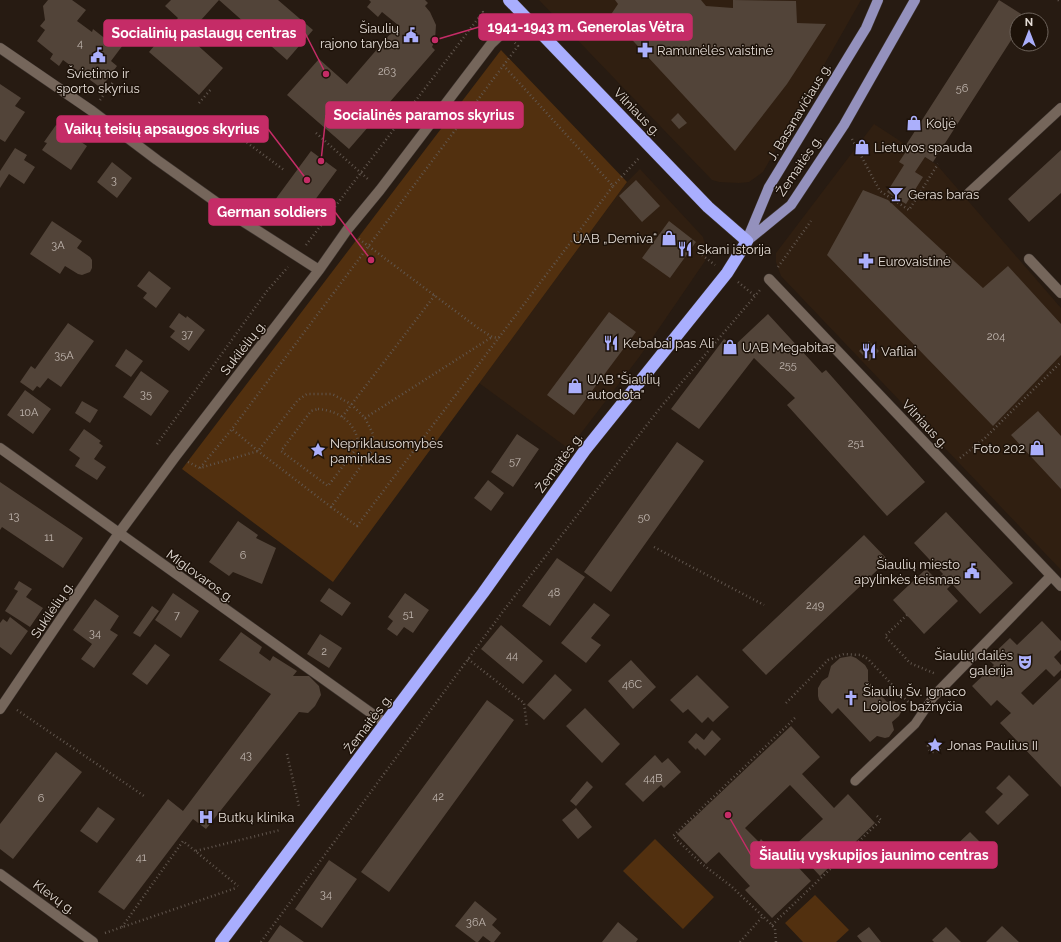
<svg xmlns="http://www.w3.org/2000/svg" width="1061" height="942" font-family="Raleway,sans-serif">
  <rect width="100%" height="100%" fill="#271b12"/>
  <path fill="#301f11" d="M539 0H861L763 172 749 182 739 183 719 182 712 180Z
    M874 124 937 165 1061 308V570L781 276 776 262V253Z
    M640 169 703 237 707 253 705 261 640 356 569 449 479 383 627 182Z"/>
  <path fill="#52300f" d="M501 50 627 182 333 582 182 469Z
    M655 839 714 897 683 929 623 871Z
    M815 895 849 930 836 942H803L785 923Z"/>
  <path fill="#524439" d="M48 0H72L86 10 77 21 92 32 93 29 107 40 111 36 123 45 111 61 117 66 101 88 63 60 59 66 50 59 53 54 37 41 45 30 40 26 45 20 43 6Z
    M171 0H278L313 30 287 60 219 0 192 30 199 37 194 42 223 68 199 95 149 52 178 18 165 6Z
    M369 0H425L428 3 425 6 430 12 436 25 435 40 432 47 435 50 349 149 287 95 319 59 347 84 398 25 382 12 378 17 367 7 371 2Z
    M615 0H701L706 6 733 8V0L796 1 797 23 826 24 787 84 735 151 610 16 618 4Z
    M999 0 1026 17 1024 20H1017V31L933 162 925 157 915 172 923 177 906 204 887 192 904 165 899 162 909 147 906 145Z
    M0 84 21 98 15 106 25 112 5 142 0 139Z
    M678 113 687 123 679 129 671 120Z
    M56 125 87 146 71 170 42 150 47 143 44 142Z
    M15 148 27 155 24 160 35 167 24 184 9 174 0 188V171Z
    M1061 150V193L1029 222 1008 199Z
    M311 151 337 170 298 223 272 204Z
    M112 162 132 178 117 198 97 182Z
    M636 180 660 206 642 222 619 196Z
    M863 190 888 200 983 288 1008 266 1061 324V355L993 426 827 255Z
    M52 221 82 241 77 248 90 257 92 260V268L90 272 82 275 78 274 65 266 60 274 30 254Z
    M669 221 696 242 670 278 642 258Z
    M149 271 171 288 156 308 143 298 147 293 137 286Z
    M609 312 636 332 574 415 547 395Z
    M179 313 186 318 187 316 205 330 189 351 170 337 175 331 169 327Z
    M768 314 822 373 826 370 925 482 887 516 787 405 795 398 754 358 699 429 671 409 724 339 734 346Z
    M68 323 94 341 61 387 48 378 40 388 37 386 33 391 20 382 31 366 35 369Z
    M869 341 879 351 869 361 859 351Z
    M126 349 143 361 131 377 115 366Z
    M141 371 169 391 151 416 123 397Z
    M25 390 51 409 33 434 7 415Z
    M82 401 98 410 90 423 75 413Z
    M1038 411 1061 436V489L1011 435Z
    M84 429 101 441 99 443 103 446 94 459 106 467 97 480 75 466 80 458 69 450Z
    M517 434 539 449 513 487 491 472Z
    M677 442 704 461 611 592 584 572Z
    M488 480 504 493 491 511 474 498Z
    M0 482 83 538 63 568 2 527 0 530Z
    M946 512 1013 583 980 614 952 584 947 589 958 601 924 634 893 600 926 569 937 580 943 574 914 543Z
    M238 521 258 535 256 538 276 548 262 584 233 572 229 576 209 562Z
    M864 535 888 560 766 675 742 650Z
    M557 558 585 577 550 626 522 606Z
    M19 581 32 589 26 597 43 608 30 627 5 611 18 591 14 589Z
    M329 588 351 603 342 616 320 601Z
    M173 593 199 611 181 638 155 620Z
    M405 593 429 610 413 633 404 627 397 636 387 629 393 621 388 617Z
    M95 599 119 616 110 630 118 635 94 668 81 659 92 644 73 630Z
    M594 603 610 615 591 638 601 645 586 663 561 643Z
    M152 606 159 611 140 637 133 633Z
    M10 617 28 631 11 655 0 647V623L3 619 7 622Z
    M1042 621 1061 641V650L1054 657 1061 665V670L1054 677 1046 669 1021 693 1033 705 1061 678V787L1000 723 1011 713 997 700 991 706 972 686 994 665 988 659 1010 638 1017 645Z
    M501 625 543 661 523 684 481 649Z
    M241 632 262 647 259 653 270 661 273 656 297 671 293 676H309L319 686 321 695 315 706 308 713 299 712 206 829 193 819 124 910 98 892 168 799 183 811 271 694 219 660Z
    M320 634 342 648 329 668 307 654Z
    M155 644 170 655 147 685 132 674Z
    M851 656 856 658 865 665 868 670V681L887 702 894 701 900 705 901 712 899 716 892 722 894 730 889 737 885 738 877 736 870 742 838 708 832 714 819 700 818 696V688L822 681 828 677 831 666 840 658Z
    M631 660 656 687 633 709 608 681Z
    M555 674 572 690 544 720 527 705Z
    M697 675 729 707 713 722 708 717 702 723 688 709 683 713 670 700Z
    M487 700 514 720 389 892 361 872Z
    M585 708 620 744 602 763 566 726Z
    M791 726 820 757 802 774 834 808 848 794 875 823 820 876 793 847 823 819 790 785 745 828 759 842 761 839 779 858 785 853 811 881 772 918 745 890 750 886 719 852 706 864 677 834Z
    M712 730 721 739 705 756 697 748 696 750 688 742 696 733 704 740Z
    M56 752 82 772 13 859 0 849V824Z
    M655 755 662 763 668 758 681 772 664 788 661 785 643 802 625 784Z
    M1009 775 1029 795 998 825 985 812 1003 794 996 788Z
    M587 781 593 787 576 806 570 801Z
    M98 807 115 819 97 843 80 831Z
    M576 808 592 827 578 839 562 820Z
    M970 832 980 842 958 863 949 852Z
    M329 860 357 879 322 928 295 909Z
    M475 901 497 919 492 925 501 933 494 942H491L483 936 478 942H476L455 926Z
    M618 922 638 939 636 942H602Z
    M280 925 304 942H268Z
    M1002 926 1019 942H986Z
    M869 927 881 942H862L857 936Z
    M946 927 961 942H934L932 940Z"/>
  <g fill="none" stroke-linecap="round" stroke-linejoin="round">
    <g stroke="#3e3530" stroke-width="10">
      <path id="lane" d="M855 781 915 724 934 696"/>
    </g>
    <g stroke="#3e3530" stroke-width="11">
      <path id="street" d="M0 48 92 111 157 160 244 222 319 270
        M969 193 1061 108
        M1029 259 1061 293
        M769 279 1061 586
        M0 448 385 723
        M934 696 1051 576
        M0 709 119 533 175 457 319 270 347 230 380 190 491 44 522 14
        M0 874 93 942"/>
    </g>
    <g stroke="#3e3530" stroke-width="11">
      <path id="primary" d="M747 240 769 187 866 28 878 0
        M747 241 791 205 844 125 915 0"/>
    </g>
    <g stroke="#3e3530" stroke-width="13">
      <path id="highway" d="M221 942 483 593 585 450 727 273 747 241 708 207 509 0"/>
    </g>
    <path stroke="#61564e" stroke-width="2.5" stroke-dasharray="1 3" stroke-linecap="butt" d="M1058 0 1061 2
      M100 100 114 81
      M199 103 212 88
      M234 133 284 170
      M316 133 369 180
      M852 139 880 191 909 210 938 164
      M613 186 639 158
      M359 239 478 328 492 337 499 338
      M306 245 483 12 493 22
      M702 255 715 265
      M778 267 811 221
      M738 282 755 296
      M318 409C340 411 355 422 359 445L328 486 281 451 311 411Z
      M342 417 435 295
      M365 418 492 337
      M157 444 267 291 288 267
      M960 458 984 439 1061 362
      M188 462 200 468 258 451 298 400 307 394H332L351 404 365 418 373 434 372 451 331 507 258 451 232 429
      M200 468 232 429 518 46 514 42
      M331 507 357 526 613 186 503 65
      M654 547 764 605
      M907 615 885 636 910 663 936 674
      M468 659 524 703 527 727
      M786 703 828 660 844 654 861 655 868 659 911 705
      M17 710 144 796
      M928 746a6 6 0 1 1 12 0a6 6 0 1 1-12 0Z
      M287 754 299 806
      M196 851 280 830
      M772 925 881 820 876 815
      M122 927 183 841 238 886
      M105 933 236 888
      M261 942 504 610 660 408 760 290
      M740 942 763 916
      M776 942 775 929 772 925 731 886 702 864 673 836 797 716"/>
    <use href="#lane" stroke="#75665b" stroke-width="9"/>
    <use href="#street" stroke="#75665b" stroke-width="10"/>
    <use href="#primary" stroke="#9491bd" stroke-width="10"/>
    <use href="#highway" stroke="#a9aefe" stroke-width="12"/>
  </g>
  <defs>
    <g id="civic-bare" transform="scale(1.2)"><path d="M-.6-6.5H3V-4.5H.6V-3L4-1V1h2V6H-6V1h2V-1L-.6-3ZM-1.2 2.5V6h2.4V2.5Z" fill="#abaffb" stroke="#1d1209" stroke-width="2.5" paint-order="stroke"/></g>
    <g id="pharmacy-bare" transform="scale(1.2)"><path d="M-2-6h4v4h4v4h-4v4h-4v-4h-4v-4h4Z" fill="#abaffb" stroke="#1d1209" stroke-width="2.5" paint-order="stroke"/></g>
    <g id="shop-bare" transform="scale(1.2)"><path d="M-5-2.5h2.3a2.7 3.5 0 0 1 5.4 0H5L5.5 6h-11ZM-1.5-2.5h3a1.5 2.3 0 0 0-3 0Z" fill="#abaffb" stroke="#1d1209" stroke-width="2.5" paint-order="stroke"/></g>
    <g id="bar-bare" transform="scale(1.2)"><path d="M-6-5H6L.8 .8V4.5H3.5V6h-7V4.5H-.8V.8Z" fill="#abaffb" stroke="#1d1209" stroke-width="2.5" paint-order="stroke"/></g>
    <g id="restaurant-bare" transform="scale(1.2)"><path d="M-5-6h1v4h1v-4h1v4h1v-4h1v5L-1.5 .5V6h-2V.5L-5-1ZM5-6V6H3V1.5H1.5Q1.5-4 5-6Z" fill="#abaffb" stroke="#1d1209" stroke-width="2.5" paint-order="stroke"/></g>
    <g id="sight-bare" transform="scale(1.2)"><path d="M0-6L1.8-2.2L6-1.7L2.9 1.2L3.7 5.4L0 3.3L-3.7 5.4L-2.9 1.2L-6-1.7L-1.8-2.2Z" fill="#abaffb" stroke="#1d1209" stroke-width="2.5" paint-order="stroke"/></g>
    <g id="theatre-bare" transform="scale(1.2)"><path d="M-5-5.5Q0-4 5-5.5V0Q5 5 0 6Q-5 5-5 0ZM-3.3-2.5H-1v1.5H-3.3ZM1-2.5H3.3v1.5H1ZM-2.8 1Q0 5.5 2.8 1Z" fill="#abaffb" stroke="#1d1209" stroke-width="2.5" paint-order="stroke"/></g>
    <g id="church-bare" transform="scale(1.2)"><path d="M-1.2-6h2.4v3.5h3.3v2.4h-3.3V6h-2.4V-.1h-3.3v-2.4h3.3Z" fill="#abaffb" stroke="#1d1209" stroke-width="2.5" paint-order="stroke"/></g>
    <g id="hospital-bare" transform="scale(1.2)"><path d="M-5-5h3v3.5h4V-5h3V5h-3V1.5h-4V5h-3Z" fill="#abaffb" stroke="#1d1209" stroke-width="2.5" paint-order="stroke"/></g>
  </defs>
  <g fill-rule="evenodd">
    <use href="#civic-bare" x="411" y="35"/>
    <use href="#pharmacy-bare" x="645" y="50"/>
    <use href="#civic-bare" x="98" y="55"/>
    <use href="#shop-bare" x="914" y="123"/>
    <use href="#shop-bare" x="862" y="147"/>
    <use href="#bar-bare" x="896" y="194"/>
    <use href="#shop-bare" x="669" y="238"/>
    <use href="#restaurant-bare" x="685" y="249"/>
    <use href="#pharmacy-bare" x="866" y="261"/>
    <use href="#restaurant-bare" x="611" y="343"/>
    <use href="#shop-bare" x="730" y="347"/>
    <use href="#restaurant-bare" x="869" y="351"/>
    <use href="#shop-bare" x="575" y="386"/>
    <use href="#shop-bare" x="1037" y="448"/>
    <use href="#sight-bare" x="318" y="450"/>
    <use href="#civic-bare" x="972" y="571"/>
    <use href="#theatre-bare" x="1025" y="662"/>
    <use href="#church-bare" x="851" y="698"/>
    <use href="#sight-bare" x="935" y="745"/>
    <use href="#hospital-bare" x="206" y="817"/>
  </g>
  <g text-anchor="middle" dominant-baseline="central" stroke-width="3" stroke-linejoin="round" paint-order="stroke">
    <g font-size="11" fill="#c0b6af">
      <text x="80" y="43">4</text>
      <text x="387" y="71">263</text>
      <text x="962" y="88">56</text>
      <text x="114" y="180">3</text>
      <text x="58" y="245">3A</text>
      <text x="187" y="334">37</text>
      <text x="996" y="336">204</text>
      <text x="64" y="355">35A</text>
      <text x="788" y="365">255</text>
      <text x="146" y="394">35</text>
      <text x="29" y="412">10A</text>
      <text x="856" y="443">251</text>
      <text x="515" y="461">57</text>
      <text x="14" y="516">13</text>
      <text x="644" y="517">50</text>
      <text x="49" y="537">11</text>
      <text x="243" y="555">6</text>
      <text x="554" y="592">48</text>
      <text x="815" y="605">249</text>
      <text x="408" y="614">51</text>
      <text x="177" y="615">7</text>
      <text x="95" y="633">34</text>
      <text x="324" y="651">2</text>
      <text x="512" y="655">44</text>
      <text x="632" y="684">46C</text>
      <text x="246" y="755">43</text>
      <text x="653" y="778">44B</text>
      <text x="438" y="796">42</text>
      <text x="41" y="798">6</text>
      <text x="141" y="857">41</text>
      <text x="326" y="894">34</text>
      <text x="476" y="922">36A</text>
    </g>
    <g font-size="13" fill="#e4dcd6" stroke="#1d1209" text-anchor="start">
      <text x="399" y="28" text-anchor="end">Šiaulių<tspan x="399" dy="15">rajono taryba</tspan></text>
      <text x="657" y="50">Ramunėlės vaistinė</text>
      <text x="98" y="73" text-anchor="middle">Švietimo ir<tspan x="98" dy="15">sporto skyrius</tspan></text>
      <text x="926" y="123">Koljė</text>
      <text x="874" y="147">Lietuvos spauda</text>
      <text x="908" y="194">Geras baras</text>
      <text x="657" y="238" text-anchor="end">UAB „Demiva“</text>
      <text x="697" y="249">Skani istorija</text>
      <text x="878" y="261">Eurovaistinė</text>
      <text x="623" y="343">Kebabai pas Ali</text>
      <text x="742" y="347">UAB Megabitas</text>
      <text x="881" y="351">Vafliai</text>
      <text x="587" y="379">UAB "Šiaulių<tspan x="587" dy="15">autodota"</tspan></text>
      <text x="330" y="443">Nepriklausomybės<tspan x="330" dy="15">paminklas</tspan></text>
      <text x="1025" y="448" text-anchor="end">Foto 202</text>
      <text x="960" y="564" text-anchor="end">Šiaulių miesto<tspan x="960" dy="15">apylinkės teismas</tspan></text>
      <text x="1013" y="655" text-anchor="end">Šiaulių dailės<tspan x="1013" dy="15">galerija</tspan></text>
      <text x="863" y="691">Šiaulių Šv. Ignaco<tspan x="863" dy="15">Lojolos bažnyčia</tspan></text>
      <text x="947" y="745">Jonas Paulius II</text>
      <text x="218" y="817">Butkų klinika</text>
    </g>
    <g font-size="13" fill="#e4dcd6" stroke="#1d1209">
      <text transform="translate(637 112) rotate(46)">Vilniaus g.</text>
      <text transform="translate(799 112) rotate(-59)">J. Basanavičiaus g.</text>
      <text transform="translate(799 166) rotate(-56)">Žemaitės g.</text>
      <text transform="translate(243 348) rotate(-52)">Sukilėlių g.</text>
      <text transform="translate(925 424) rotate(47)">Vilniaus g.</text>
      <text transform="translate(559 463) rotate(-54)">Žemaitės g.</text>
      <text transform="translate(200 576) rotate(36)">Miglovaros g.</text>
      <text transform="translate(52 610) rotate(-56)">Sukilėlių g.</text>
      <text transform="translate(368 724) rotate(-53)">Žemaitės g.</text>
      <text transform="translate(54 897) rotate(36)">Klevų g.</text>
    </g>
  </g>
  <path fill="none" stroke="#c52c67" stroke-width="1.5" d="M435 40L479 27M326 74L305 33M321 161L326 115M307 180L268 129M371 260L335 212M728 815L751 855"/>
  <g fill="#c52c67" stroke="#1d1209" stroke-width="1.5">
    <circle cx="435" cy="40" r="4"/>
    <circle cx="326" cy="74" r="4"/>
    <circle cx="321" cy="161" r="4"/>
    <circle cx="307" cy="180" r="4"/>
    <circle cx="371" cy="260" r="4"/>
    <circle cx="728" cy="815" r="4"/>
  </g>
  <g fill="#c52c67" stroke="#c52c67" stroke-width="1.5">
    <rect x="479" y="14" width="213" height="26" rx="4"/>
    <rect x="104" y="20" width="201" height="26" rx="4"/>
    <rect x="326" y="102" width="197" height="26" rx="4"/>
    <rect x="57" y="116" width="211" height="26" rx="4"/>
    <rect x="209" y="199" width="126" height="26" rx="4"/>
    <rect x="751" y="842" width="246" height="26" rx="4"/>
  </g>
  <g font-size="14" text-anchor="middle" font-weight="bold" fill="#fff">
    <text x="586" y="32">1941-1943 m. Generolas Vėtra</text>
    <text x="204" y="38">Socialinių paslaugų centras</text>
    <text x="424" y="120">Socialinės paramos skyrius</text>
    <text x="162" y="134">Vaikų teisių apsaugos skyrius</text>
    <text x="272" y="217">German soldiers</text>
    <text x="874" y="860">Šiaulių vyskupijos jaunimo centras</text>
  </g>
  <g transform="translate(1029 32)"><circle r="19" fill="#1d1209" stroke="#6d635b"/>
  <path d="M0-3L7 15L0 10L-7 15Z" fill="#abaffb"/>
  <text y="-6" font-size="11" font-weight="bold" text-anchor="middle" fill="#e4dcd6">N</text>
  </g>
</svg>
